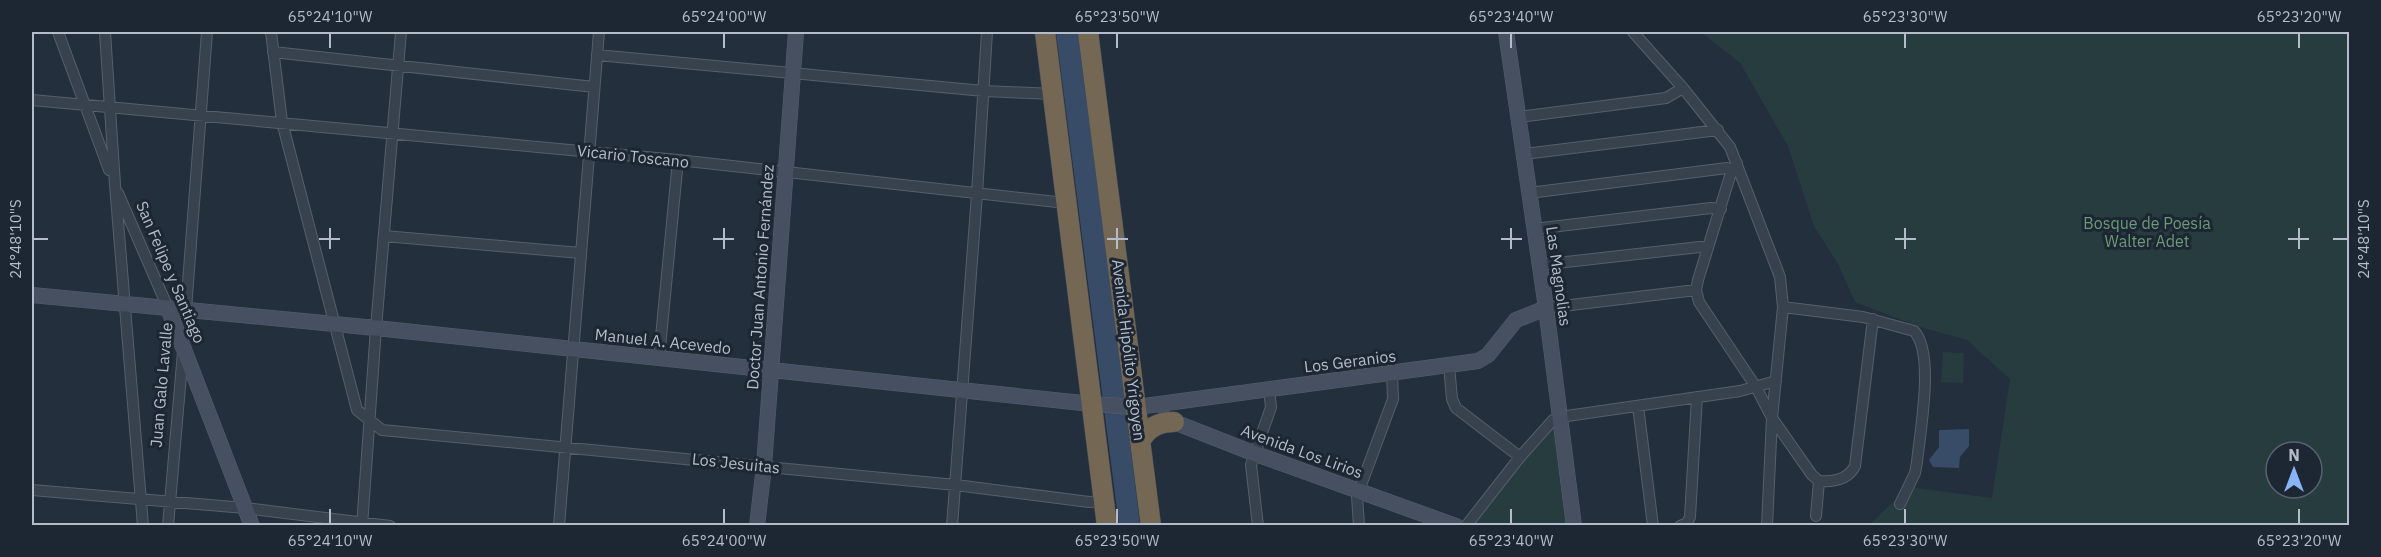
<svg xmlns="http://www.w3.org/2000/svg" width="2381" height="557" font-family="'IBM Plex Sans',sans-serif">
  <rect width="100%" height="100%" fill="#242f3e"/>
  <path fill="#263c3f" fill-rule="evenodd" d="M1701 32H2349V525H1869L1909 487 1992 498 2010 379 1967 340 1920 327 1855 302 1838 264 1814 226 1788 146 1740 63ZM2276 452H2312V488H2276Z
    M1943 352 1964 353 1963 383 1941 382Z
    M1556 424 1566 525 1474 526V523L1551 425Z"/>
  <path fill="#394c67" d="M1056 32H1080L1140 525H1119Z
    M1969 429V446L1960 457 1959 468 1933 467 1929 460 1939 447V430Z"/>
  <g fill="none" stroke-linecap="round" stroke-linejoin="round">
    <g stroke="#565f6c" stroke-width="12">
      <path id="street" d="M58 32 109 170
        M105 32 115 185 143 526
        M271 32 282 122 357 410 382 430 956 485 1089 502 1105 501
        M1633 32 1683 88 1730 147 1780 277 1783 307 1772 418 1767 526
        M273 52 594 87
        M597 55 984 91 1054 94
        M32 100 678 160 1066 203
        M1519 117 1666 98 1683 88
        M1524 154 1718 130
        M1737 163 1730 176 1698 280 1696 290 1699 302 1756 387 1772 418 1812 475 1819 481
        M118 193 168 308
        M1529 193 1727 168 1732 170
        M1534 229 1711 208 1721 209
        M384 236 581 253
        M1539 265 1700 247 1708 248
        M1783 307 1863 317 1914 331C1935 353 1920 431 1917 462L1915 473 1900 504
        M1546 308 1696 290
        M186 309 207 32
        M659 358 678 160
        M1449 365 1452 399 1456 408 1520 457
        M1638 406 1653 526
        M1819 481C1833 482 1848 480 1855 466L1873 319
        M32 490 245 508 390 526
        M1816 516 1819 481
        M168 526 183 352
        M362 526 376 328 401 32
        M559 526 599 32
        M952 526 977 194 987 32
        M1258 526 1251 465 1271 407 1269 389
        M1359 526 1357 496 1393 399 1392 374
        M1466 526 1520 457 1553 420 1560 417 1740 391 1776 381
        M1680 526 1687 523 1690 517 1697 397"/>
    </g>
    <g stroke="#565f6c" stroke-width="16">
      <path id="secondary" d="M1506 32 1546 308 1574 526
        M32 295 376 328 1092 404 1137 407 1478 361 1488 355 1516 320 1546 308
        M168 308 252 526
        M1164 418 1253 453 1456 526
        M757 526 764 466 796 32"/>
    </g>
    <g stroke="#434c59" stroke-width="21">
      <path id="highway" d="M1045 32 1107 526
        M1088 32 1151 526
        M1141 440C1148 427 1160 422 1174 422"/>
    </g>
    <use href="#street" stroke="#38414e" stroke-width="10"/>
    <use href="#secondary" stroke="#465061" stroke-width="15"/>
    <use href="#highway" stroke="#746855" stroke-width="20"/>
  </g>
  <path fill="none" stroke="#b4bcc9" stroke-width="2" d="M330 33V48M724 33V48M1117 33V48M1511 33V48M1905 33V48M2299 33V48M330 228V249M724 228V249M1117 228V249M1511 228V249M1905 228V249M2299 228V249M33 239H48M319 239H340M713 239H734M1107 239H1128M1501 239H1522M1895 239H1916M2288 239H2309M2333 239H2348M330 509V524M724 509V524M1117 509V524M1511 509V524M1905 509V524M2299 509V524"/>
  <g text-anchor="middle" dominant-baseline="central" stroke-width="6" stroke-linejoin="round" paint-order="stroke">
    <g font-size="16" fill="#b4bcc9" stroke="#1d2633">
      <text transform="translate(633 156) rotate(6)">Vicario Toscano</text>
      <text transform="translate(171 272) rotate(67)">San Felipe y Santiago</text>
      <text transform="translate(1559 276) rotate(82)">Las Magnolias</text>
      <text transform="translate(760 277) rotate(-86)">Doctor Juan Antonio Fernández</text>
      <text transform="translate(663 341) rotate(6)">Manuel A. Acevedo</text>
      <text transform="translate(1129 350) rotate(83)">Avenida Hipólito Yrigoyen</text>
      <text transform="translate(1350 361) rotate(-7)">Los Geranios</text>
      <text transform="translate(161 385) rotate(-85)">Juan Galo Lavalle</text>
      <text transform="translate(1302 451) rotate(20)">Avenida Los Lirios</text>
      <text transform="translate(736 463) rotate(6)">Los Jesuitas</text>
    </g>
    <g font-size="16" fill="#6b9a76" stroke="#1d2633">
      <text x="2147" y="223">Bosque de Poesía<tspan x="2147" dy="18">Walter Adet</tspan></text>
    </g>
  </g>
  <rect width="2381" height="557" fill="none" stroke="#1d2633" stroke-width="66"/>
  <g transform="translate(2294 470)"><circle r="28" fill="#1d2633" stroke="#59626f" stroke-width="1.5"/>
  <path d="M0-4.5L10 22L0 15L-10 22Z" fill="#8ab4f8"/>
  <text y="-9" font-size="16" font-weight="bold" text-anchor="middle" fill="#b4bcc9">N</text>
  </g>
  <rect x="33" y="33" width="2315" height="491" fill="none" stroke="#b4bcc9" stroke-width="2"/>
  <g font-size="15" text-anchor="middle" fill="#b4bcc9">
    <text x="330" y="22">65°24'10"W</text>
    <text x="724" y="22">65°24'00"W</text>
    <text x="1117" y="22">65°23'50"W</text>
    <text x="1511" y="22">65°23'40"W</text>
    <text x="1905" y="22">65°23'30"W</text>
    <text x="2299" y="22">65°23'20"W</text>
    <text transform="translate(16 239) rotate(-90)" y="5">24°48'10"S</text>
    <text transform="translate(2364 239) rotate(-90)" y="5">24°48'10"S</text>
    <text x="330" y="546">65°24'10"W</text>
    <text x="724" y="546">65°24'00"W</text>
    <text x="1117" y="546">65°23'50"W</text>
    <text x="1511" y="546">65°23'40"W</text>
    <text x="1905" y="546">65°23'30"W</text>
    <text x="2299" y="546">65°23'20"W</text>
  </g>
</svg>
